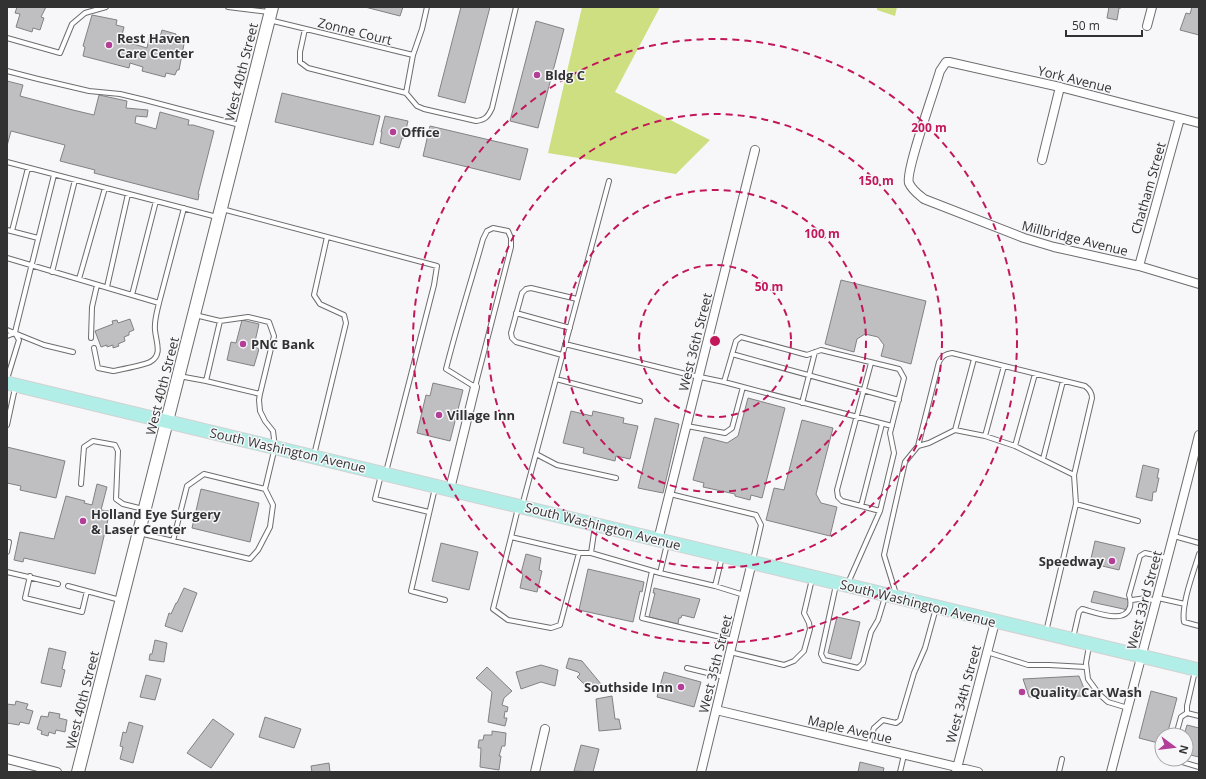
<svg xmlns="http://www.w3.org/2000/svg" width="1206" height="779" font-family="'Open Sans',sans-serif">
  <rect width="100%" height="100%" fill="#f7f7f9"/>
  <path fill="#cedf81" d="M582 7H660L615 92 710 140 676 174 548 153Z
    M877 7H897L895 16 877 10Z"/>
  <path fill="#bfbec0" stroke="#838283" d="M17 7H46L41 17 44 18 40 30 33 28 32 32 16 27 20 14 15 13Z
    M365 7H403L400 16Z
    M461 7H490L465 103 438 96Z
    M1109 7H1121V8H1119L1117 20 1107 18Z
    M1192 7H1199V35L1180 30 1186 13 1190 14Z
    M92 15 117 20 116 25 124 27 121 39 130 41V43L147 48 150 35 160 37 162 30 176 34V37L185 39 179 70H177L175 75 166 73 165 77 142 71 143 67 130 63 129 68 83 56 85 47 83 46Z
    M536 21 564 29 538 128 510 121Z
    M7 81 23 85 20 96 73 110 94 115 99 95 127 101 126 108 148 110 147 117 136 116 135 123 156 129 160 112 189 120 188 125H193L214 131 198 194H199L198 200 94 173 95 170 60 161 65 145 11 131 7 146Z
    M282 93 380 116 373 145 275 122Z
    M385 116 408 121 404 138H402L399 148 380 143 382 132H381Z
    M430 126 528 149 520 180 423 156Z
    M841 280 926 301 911 364 881 356 884 345 878 337 865 334 857 339 854 352 825 344Z
    M130 319 134 330 129 332V335L124 337 125 341 118 344 119 346 113 348V345L107 347V345L101 347 95 331 113 324 112 321 117 320 118 323Z
    M242 320 259 324 254 346 259 349 254 366 227 360 231 342 236 343Z
    M433 383 463 390 450 441 417 433 426 395 430 396Z
    M748 398 785 408 762 498 751 495 750 500 735 496V494L703 487 704 483 693 480 704 437 727 443 738 436Z
    M571 411 592 416 593 411 624 418 623 423 638 426 630 459 616 456 615 461 583 453 584 448 563 443Z
    M655 418 679 424 663 493 638 488Z
    M802 420 833 428 816 494 821 503 837 507 830 536 766 520 774 488 784 490Z
    M7 447 65 461 56 498 20 490 21 486 7 483Z
    M1143 465 1159 469 1157 478H1159L1156 492H1153L1152 501 1136 497Z
    M97 484 107 487 101 510 110 511 95 574 24 558 23 562 14 560 20 532 54 539 66 496 85 501 84 503 92 505Z
    M201 489 259 503 250 542 192 528Z
    M1095 541 1125 548 1119 570 1090 563Z
    M441 543 478 552 469 590 432 581Z
    M526 554 541 558 539 570 542 571 537 592 520 588 523 574 521 573Z
    M588 569 644 582 642 592 640 591 633 622 579 610Z
    M184 588 197 593 182 632 165 626 169 613 171 614 176 603H177Z
    M654 588 700 599 694 618 682 615 681 618H679L678 624 649 617 655 593H653Z
    M1094 591 1130 600 1128 610 1091 602Z
    M837 617 860 622 851 659 828 653Z
    M155 640 167 643 164 662 149 660 150 654H152Z
    M49 648 66 652 62 669 65 670 61 687 41 683Z
    M569 658 582 661 601 684 592 692 577 677 580 674 578 672 566 668Z
    M541 665 558 670 555 686 541 682 521 689 516 672Z
    M487 667 512 691 504 698 502 705 508 707 507 712 505 711 504 718H507L505 726 488 722 492 692 476 678Z
    M664 672 701 682 694 707 657 697Z
    M146 675 161 679 155 700 140 697Z
    M1079 676 1087 696 1029 697 1023 679Z
    M1151 691 1177 698 1167 735H1162V744L1139 738Z
    M612 696 615 719H619L621 729 599 731 596 699Z
    M16 701 28 704 26 709 33 711 29 724 20 722 19 725 7 723V704L15 705Z
    M49 712 60 714 59 718 67 720 65 732 56 730 55 734 49 732 48 736 41 734 42 731 37 729 41 716 48 717Z
    M265 717 301 729 294 748 259 737Z
    M213 719 234 734 211 768 187 753Z
    M129 722 143 726 133 763 120 759 123 747 120 746 123 732 126 733Z
    M1187 725 1199 728V757L1186 754V735H1184Z
    M492 731 506 733 505 746H502L499 756H501L499 770 480 767 481 748H478L479 740H483L484 735H492Z
    M581 745 599 749 593 772 574 771Z
    M860 762 884 768 883 772H858Z
    M329 763 330 772H312L311 766Z"/>
  <g fill="none" stroke-linecap="round" stroke-linejoin="round">
    <g stroke="#6d6d6f" stroke-width="6">
      <path id="lane" d="M228 7 269 12
        M427 7 422 29 413 55 406 93 417 106 424 109 476 121C485 120 488 117 492 108L516 7
        M269 20 413 55
        M305 29 300 52V62L308 68 406 93
        M7 38 60 53 72 24 85 13 106 7
        M7 71 38 79 89 91 120 94 145 100 240 125
        M7 162 217 217
        M222 209 437 266 434 285 386 472
        M493 228 508 231 511 238V247L475 387 446 369C457 325 471 282 483 239L487 231Z
        M7 230 38 238
        M12 231 28 168
        M7 258 159 303 184 208
        M52 272 75 180
        M79 279 105 188
        M107 287 128 194
        M132 295 156 201
        M516 313 570 328
        M220 321 248 317 269 322 274 336 260 394
        M7 330 44 345 73 352
        M7 336 15 333
        M91 338 92 307 97 285
        M565 344 686 374 724 382 736 341 741 337 807 355 821 350 899 369 904 378 890 433 894 453 880 511 848 583
        M94 348 98 368 113 371C123 369 141 366 150 362 163 355 156 342 155 330 154 321 157 312 159 303
        M732 354 899 400
        M562 355 516 342 512 338 511 333 522 293 526 289 531 288 577 299
        M871 363 837 490 838 497 842 501 880 511
        M179 376 206 381 220 321 195 315
        M7 379 19 340 15 333 16 328 54 175
        M556 379 640 401
        M743 387 892 426
        M802 403 815 352
        M7 425 15 388
        M687 426 725 433 732 428 743 387 724 382
        M955 430 974 359
        M985 436 1004 366
        M1015 446 1035 374
        M536 454 557 465 616 478
        M314 455 346 323 344 315 320 304 314 295 327 237
        M1043 459 1063 381
        M381 475 375 499 429 512
        M81 484 84 447 93 441 115 445 118 451 116 499 123 504 143 509
        M435 488 411 591 445 600
        M670 494 756 515 761 525 753 560
        M1076 504 1138 521
        M522 506 609 181
        M861 506 882 424
        M518 508 511 537 579 553H591L595 526
        M139 533 250 559 258 550 270 527 273 505 265 489 275 447 273 431 265 421 260 411 259 400 260 394 206 381
        M1174 536 1199 543
        M511 537 493 609 508 620 551 628 560 625 579 553
        M173 541 187 486 204 474 265 489
        M7 542H9L7 552
        M591 553 660 573 667 544
        M1199 554C1194 571 1181 604 1184 622L1199 626
        M652 571 642 618 733 640
        M7 572 58 584
        M660 573 715 586 744 595
        M30 576 25 598 82 612 87 591
        M836 585 821 654 824 660 858 668 863 663 871 632 878 620 885 597
        M68 586 120 600
        M715 586 722 557
        M896 594 884 555 905 462 918 446
        M1158 598 1185 604
        M1132 600 1146 598 1156 601
        M1046 632 1076 504 1074 475 1092 398C1092 392 1089 389 1085 386L952 353C945 354 942 356 939 362L918 446 929 443 955 430 985 436 1015 446 1074 475
        M1073 638 1079 612 1082 609C1095 612 1125 625 1130 607 1131 602 1131 600 1129 595L1140 556 1145 553 1168 558
        M1089 646 1086 663 1088 679 1099 694 1108 702 1128 708
        M730 652 784 665 794 661 804 651 810 629 809 623 804 613 812 579
        M987 652 1028 665H1049L1086 667
        M687 668 724 677
        M1195 671 1187 706V713L1199 716
        M1176 735 1181 717 1187 713
        M868 746 874 728 883 720 896 723 900 720 914 673 925 648 936 608
        M1172 759 1199 767
        M900 772 904 755
        M1059 772 1062 759"/>
    </g>
    <g stroke="#6d6d6f" stroke-width="10">
      <path id="street" d="M1147 26 1152 7
        M1199 123 1060 87 949 62H946L940 71C935 89 905 172 909 183 912 190 919 195 924 199L1024 238 1054 247 1139 266 1199 284
        M1042 160 1060 87
        M1139 266 1180 118
        M450 489 475 387
        M658 540 755 150
        M716 710 978 772
        M7 759 57 772
        M535 772 545 729
        M701 772 752 562
        M956 772 995 622
        M1111 772C1140 660 1171 548 1199 435"/>
    </g>
    <g stroke="#6d6d6f" stroke-width="14">
      <path id="secondary" d="M78 772 272 7"/>
    </g>
    <g stroke="#d2d2d2" stroke-width="15">
      <path id="primary" d="M7 383 1199 670"/>
    </g>
    <use href="#lane" stroke="#fff" stroke-width="4"/>
    <use href="#street" stroke="#fff" stroke-width="8"/>
    <use href="#secondary" stroke="#fff" stroke-width="12"/>
    <use href="#primary" stroke="#b2eee8" stroke-width="13"/>
  </g>
  <g fill="none" stroke="#c2185b" stroke-width="2" stroke-dasharray="7 5">
    <circle cx="715" cy="341" r="76"/>
    <circle cx="715" cy="341" r="151"/>
    <circle cx="715" cy="341" r="227"/>
    <circle cx="715" cy="341" r="302"/>
  </g>
  <g fill="#b23e97" stroke="#f7f7f9" stroke-width="1.5">
    <circle cx="109" cy="45" r="4"/>
    <circle cx="537" cy="75" r="4"/>
    <circle cx="393" cy="132" r="4"/>
    <circle cx="243" cy="344" r="4"/>
    <circle cx="439" cy="415" r="4"/>
    <circle cx="83" cy="521" r="4"/>
    <circle cx="1112" cy="561" r="4"/>
    <circle cx="681" cy="687" r="4"/>
    <circle cx="1022" cy="692" r="4"/>
  </g>
  <g text-anchor="middle" dominant-baseline="central" stroke-width="3" stroke-linejoin="round" paint-order="stroke">
    <g font-size="13" fill="#323233" stroke="#f7f7f9">
      <text transform="translate(355 31) rotate(14)">Zonne Court</text>
      <text transform="translate(241 72) rotate(-76)">West 40th Street</text>
      <text transform="translate(1075 79) rotate(14)">York Avenue</text>
      <text transform="translate(1148 188) rotate(-74)">Chatham Street</text>
      <text transform="translate(1075 238) rotate(14)">Millbridge Avenue</text>
      <text transform="translate(695 342) rotate(-76)">West 36th Street</text>
      <text transform="translate(162 386) rotate(-76)">West 40th Street</text>
      <text transform="translate(288 450) rotate(13)">South Washington Avenue</text>
      <text transform="translate(603 526) rotate(14)">South Washington Avenue</text>
      <text transform="translate(1144 600) rotate(-75)">West 33rd Street</text>
      <text transform="translate(918 603) rotate(14)">South Washington Avenue</text>
      <text transform="translate(715 664) rotate(-76)">West 35th Street</text>
      <text transform="translate(963 694) rotate(-75)">West 34th Street</text>
      <text transform="translate(82 700) rotate(-76)">West 40th Street</text>
      <text transform="translate(850 729) rotate(13)">Maple Avenue</text>
    </g>
    <g font-size="13" font-weight="bold" fill="#323233" stroke="#f7f7f9" text-anchor="start">
      <text x="117" y="38">Rest Haven<tspan x="117" dy="15">Care Center</tspan></text>
      <text x="545" y="75">Bldg C</text>
      <text x="401" y="132">Office</text>
      <text x="251" y="344">PNC Bank</text>
      <text x="447" y="415">Village Inn</text>
      <text x="91" y="514">Holland Eye Surgery<tspan x="91" dy="15">&amp; Laser Center</tspan></text>
      <text x="1104" y="561" text-anchor="end">Speedway</text>
      <text x="673" y="687" text-anchor="end">Southside Inn</text>
      <text x="1030" y="692">Quality Car Wash</text>
    </g>
  </g>
  <circle cx="715" cy="341" r="6" fill="#c2185b" stroke="#f7f7f9" stroke-width="2"/>
  <g font-size="12" text-anchor="middle" font-weight="bold" fill="#c2185b" stroke="#f7f7f9" stroke-width="3" stroke-linejoin="round" paint-order="stroke">
    <text x="929" y="132">200 m</text>
    <text x="876" y="185">150 m</text>
    <text x="822" y="238">100 m</text>
    <text x="769" y="291">50 m</text>
  </g>
  <rect width="1206" height="779" fill="none" stroke="#323233" stroke-width="16"/>
  <g transform="translate(1174 747) rotate(105)"><circle r="19" fill="#f7f7f9" stroke="#a8a8aa"/>
  <path d="M0-3L7 15L0 10L-7 15Z" fill="#b23e97"/>
  <text y="-6" font-size="11" font-weight="bold" text-anchor="middle" fill="#323233">N</text>
  </g>
  <path d="M1066 30v6h76v-6" fill="none" stroke="#323233" stroke-width="2"/>
  <text x="1072" y="30" font-size="12" fill="#323233" stroke="#f7f7f9" stroke-width="3" paint-order="stroke">50 m</text>
</svg>
